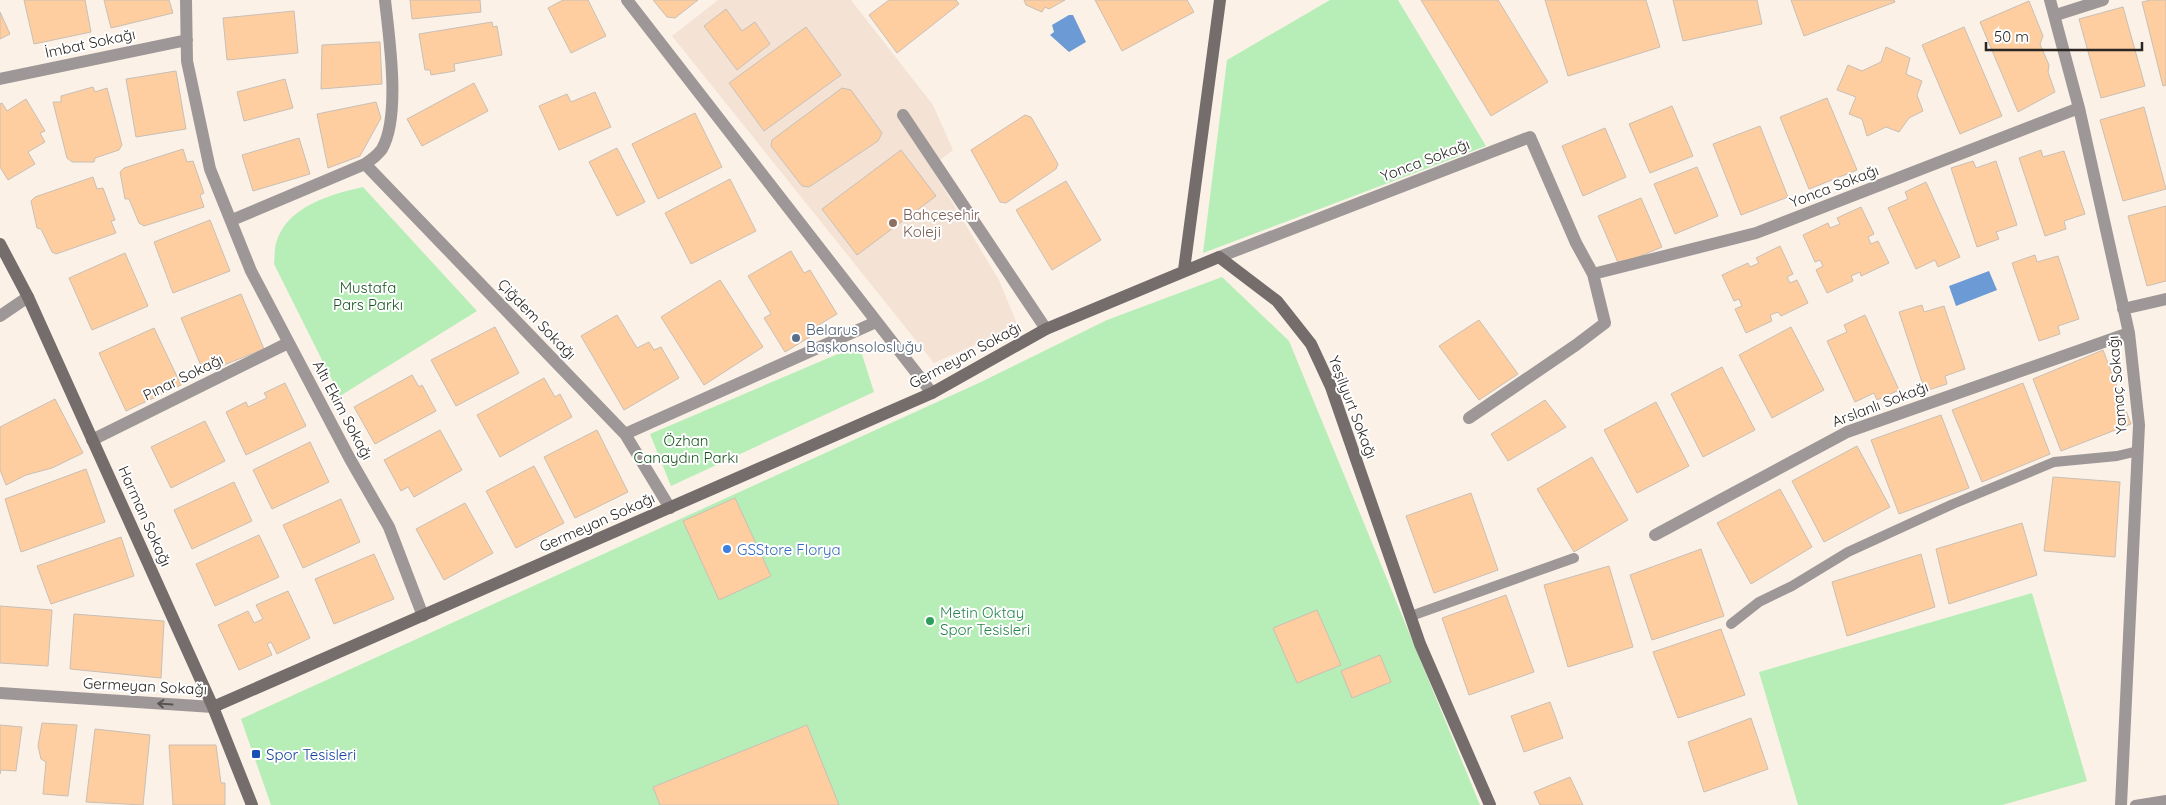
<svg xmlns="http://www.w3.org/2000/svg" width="2166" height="805" font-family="Quicksand,sans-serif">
  <rect width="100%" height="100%" fill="#fbf1e7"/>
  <path fill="#f4e3d4" d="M718 0H851L933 105 953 150 931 167 999 280 1018 326 934 363 672 36Z"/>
  <path fill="#b7eeb7" d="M1330 0H1398L1486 146 1203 253 1227 60Z
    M363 187 477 311 340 396 274 264C275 256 274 247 277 240 289 206 331 194 363 187Z
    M1222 277 1289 341 1480 805H271L241 719 981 382 1107 320Z
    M859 345 874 392 671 486 650 434Z
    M2032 593 2087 781 2002 805H1798L1759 672Z"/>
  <path fill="#6b9ad4" d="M1069 15H1073L1086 42 1069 52 1050 35 1054 32 1052 25Z
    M1989 271 1997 290 1956 306 1949 286Z"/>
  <path fill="#fecea1" stroke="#c9bfb5" d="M24 0H85L91 32 34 44Z
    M104 0H169L173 13 111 28Z
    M410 0H480L481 12 412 19Z
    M563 0H588L606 36 571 53 548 8Z
    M653 0H698L675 18 667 17Z
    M889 0H956L959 4 897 53 869 15Z
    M1024 0H1065L1049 9 1045 7 1042 12 1026 5Z
    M1095 0H1187L1194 12 1122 51Z
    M1421 0H1498L1548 82 1491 116Z
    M1545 0H1646L1660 47 1568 76Z
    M1673 0H1757L1762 24 1683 41Z
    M1791 0H1894L1895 2 1804 36Z
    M2151 0H2166V85L2163 86 2142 2Z
    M2029 1 2043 36 2040 44 2049 65 2048 72 2055 92 2018 112 1980 22Z
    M2123 7 2145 86 2101 98 2079 19Z
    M726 9 742 31 755 22 770 44 737 70 704 26Z
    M294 11 298 53 227 60 223 18Z
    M0 12 10 34 0 39Z
    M492 22 493 27 497 26 502 55 454 64 455 71 431 75 430 70H425L419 34Z
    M806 27 841 75 764 131 729 83Z
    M1964 27 2002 116 1960 134 1922 45Z
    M380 42 382 84 321 89 322 45Z
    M1886 47 1910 58 1906 74 1922 81 1917 95 1923 111 1909 118 1899 132 1886 127 1867 136 1862 119 1849 114 1856 97 1837 90 1848 65 1862 71 1881 62Z
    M176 71 186 129 136 137 126 79Z
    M285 79 293 108 244 121 237 92Z
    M474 83 488 111 422 146 407 119Z
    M93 87 95 92 107 88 122 145 119 150 95 158 94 162H72L67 158 53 102H61V96Z
    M842 88 851 90 882 133 878 141 809 187 802 186 771 146 772 140Z
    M595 92 611 127 559 150 539 106 567 94 571 102Z
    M1827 98 1857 170 1809 189 1780 117Z
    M26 99 45 131 40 133 45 142 28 152 35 164 8 180 0 167V104L2 103 7 111Z
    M376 102 381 118 360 156 328 168 317 114Z
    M1672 106 1693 156 1650 173 1629 124Z
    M2144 107 2166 189 2123 201 2100 120Z
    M695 113 722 167 658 199 632 144Z
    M1025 115 1031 117 1058 164 1056 169 1006 203 1000 202 971 150Z
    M1760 126 1788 197 1741 215 1713 144Z
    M1605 128 1626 177 1583 196 1562 146Z
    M299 138 310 174 253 191 242 155Z
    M617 148 645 202 617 216 589 162Z
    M183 149 187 162 193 161 204 193 200 195 204 207 144 226 139 223 129 199H125L120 172 124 168Z
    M901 150 936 196 857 255 822 209Z
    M2041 150 2043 157 2064 151 2085 214 2064 221 2066 229 2045 236 2019 158Z
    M1973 161 1976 168 1996 161 2017 225 1996 232 1999 239 1977 247 1951 168Z
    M1697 167 1718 216 1675 234 1654 184Z
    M93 177 97 189 103 188 115 220 111 221 116 233 56 254 52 252 41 229 37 228 31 201 35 197Z
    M730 179 756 231 691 264 665 213Z
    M1066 181 1101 240 1052 270 1016 210Z
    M1926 182 1960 257 1938 267 1935 260 1916 269 1888 208 1908 199 1905 192Z
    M1641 198 1662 247 1619 265 1598 216Z
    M2166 206V281L2147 286 2128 216Z
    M1861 207 1874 234 1868 237 1871 244 1878 241 1889 263 1861 276 1860 272 1851 276 1853 281 1827 293 1816 270 1823 266 1820 260 1815 262 1803 235 1828 223 1830 228 1840 224 1837 218Z
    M210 220 230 271 173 293 154 242Z
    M1780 246 1793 274 1787 277 1790 283 1797 280 1808 303 1781 316 1778 312 1770 315 1772 321 1746 333 1735 309 1742 306 1739 299 1734 301 1722 275 1748 263 1750 267 1759 263 1756 258Z
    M791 251 804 273 810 270 837 314 807 332 810 337 785 352 764 318 771 314 748 276Z
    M125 253 148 306 92 330 69 278Z
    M2035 255 2037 262 2058 256 2079 319 2058 326 2060 334 2039 341 2012 263Z
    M720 280 763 347 704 385 661 317Z
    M241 294 264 349 204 373 181 318Z
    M1922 305 1924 312 1944 306 1965 369 1945 376 1947 384 1925 391 1899 312Z
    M617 315 637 348 649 342 654 350 661 347 679 378 624 410 581 336Z
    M1865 315 1899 390 1877 400 1874 393 1855 402 1827 341 1847 332 1844 325Z
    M1479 320 1518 374 1479 400 1439 346Z
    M495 327 519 373 456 406 431 360Z
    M1791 327 1824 390 1772 418 1739 355Z
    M154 328 181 385 126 411 99 353Z
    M2103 350 2131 424 2061 451 2033 379Z
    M1722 367 1755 430 1703 457 1671 394Z
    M412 375 419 387 422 385 436 411 375 444 354 407Z
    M544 378 555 397 560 394 572 417 500 457 477 415Z
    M285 383 306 426 246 455 226 412 246 402 248 407 267 398 264 393Z
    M2023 383 2050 454 1982 482 1952 410Z
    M55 399 83 453 52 468 26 475 6 485 0 470V427Z
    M1545 400 1566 427 1508 461 1491 434Z
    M1656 402 1689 466 1637 493 1604 430Z
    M1941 415 1969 488 1899 514 1871 440Z
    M205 421 225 461 171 488 151 447Z
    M440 430 462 470 414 497 408 487 401 491 384 460Z
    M597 430 628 492 575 518 544 457Z
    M310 442 329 482 272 509 253 470Z
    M1857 446 1890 507 1824 542 1792 481Z
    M1592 457 1628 520 1574 552 1537 489Z
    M534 466 564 523 516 548 486 491Z
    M86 469 105 522 21 552 5 499Z
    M2053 477 2120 482 2115 557 2044 551Z
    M234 482 252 521 192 549 174 510Z
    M1780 489 1812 547 1751 584 1717 523Z
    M1471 493 1498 570 1434 593 1406 516Z
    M735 498 771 576 719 600 683 521Z
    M341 499 360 542 303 568 283 525Z
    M465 503 493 553 444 580 416 529Z
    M2022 523 2037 575 1949 604 1936 549Z
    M259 535 279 577 215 606 196 564Z
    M121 537 134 576 51 604 37 566Z
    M1701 549 1724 616 1652 640 1630 575Z
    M374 554 394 599 334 624 315 579Z
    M1921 554 1935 607 1847 636 1832 582Z
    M1609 566 1633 647 1568 667 1544 585Z
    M288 591 310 638 277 654 271 642 267 644 272 655 239 670 218 625 248 611 254 623 263 619 256 605Z
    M1506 595 1534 672 1469 695 1442 618Z
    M0 606 52 610 48 666 0 663Z
    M1317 610 1341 665 1297 683 1273 628Z
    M74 614 164 621 161 678 70 669Z
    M1721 629 1745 695 1678 718 1653 652Z
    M1380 655 1391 682 1352 698 1341 671Z
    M1550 702 1563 738 1524 752 1511 716Z
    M1751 718 1768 769 1704 792 1688 742Z
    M42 723 77 725 68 796 43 794 46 762 41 759 38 746Z
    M0 725 22 727 16 771 1 770 0 774Z
    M807 725 839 805H660L653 787Z
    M95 729 150 735 143 805 86 802Z
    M169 745H216L221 783H225V805H173Z
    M1570 777 1583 805H1540L1534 792Z"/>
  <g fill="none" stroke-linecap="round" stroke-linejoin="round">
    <path stroke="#9e9797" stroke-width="10" d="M1411 616 1574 558
      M1731 624 1759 602 1792 586 1848 552 1953 504 2054 462 2117 456 2138 451
      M2135 805 2166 800"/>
    <path stroke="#9e9797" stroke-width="12" d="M186 0 187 61 210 169 251 271 350 459 389 527 423 616
      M627 0 932 393
      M2050 0 2079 108 2129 333 2139 425 2121 805
      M2056 15 2103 0
      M0 79 187 40
      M903 115 1046 329
      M365 164 625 434 670 508
      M232 220 365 164C371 160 377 156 382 149 401 116 389 37 385 0
      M1219 257 1530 137 1576 243 1593 274 1756 233 2079 108
      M2123 309 2166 299
      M0 316 28 297
      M1469 418 1576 345 1605 323 1593 274
      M625 434 876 322
      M92 440 288 343
      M1655 535 1847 432 2129 333
      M0 693 213 707"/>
    <path stroke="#756c6c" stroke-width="12" d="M0 244 28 297 213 707 252 805
      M1184 270 1220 0
      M213 707 932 393 1046 329 1219 257 1277 301 1311 344 1331 387 1420 644 1490 805"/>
  </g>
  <defs><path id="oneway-shaft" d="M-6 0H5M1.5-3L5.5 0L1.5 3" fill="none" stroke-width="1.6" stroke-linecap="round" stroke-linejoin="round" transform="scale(1.25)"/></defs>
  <use stroke="#585351" href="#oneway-shaft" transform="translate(165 704) rotate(-176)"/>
  <circle fill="#8d6e63" stroke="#fff" stroke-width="2" cx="893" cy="223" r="5"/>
  <circle fill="#5c6f8a" stroke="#fff" stroke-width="2" cx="796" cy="338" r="5"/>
  <circle fill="#3f7fe0" stroke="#fff" stroke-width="2" cx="727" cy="549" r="5"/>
  <circle fill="#2e9e5b" stroke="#fff" stroke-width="2" cx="930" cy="621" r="5"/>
  <rect fill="#1a4fb4" stroke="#fff" stroke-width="2" x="251" y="749" width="10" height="10" rx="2.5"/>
  <g text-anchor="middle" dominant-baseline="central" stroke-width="4" stroke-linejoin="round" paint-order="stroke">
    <g font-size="15" fill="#2a2623" stroke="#fff">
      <text transform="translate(90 43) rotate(-12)">İmbat Sokağı</text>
      <text transform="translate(1425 160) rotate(-21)">Yonca Sokağı</text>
      <text transform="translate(1834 186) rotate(-21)">Yonca Sokağı</text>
      <text transform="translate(537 319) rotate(46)">Çiğdem Sokağı</text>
      <text transform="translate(965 355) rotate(-28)">Germeyan Sokağı</text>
      <text transform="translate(183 377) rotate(-26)">Pınar Sokağı</text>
      <text transform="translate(2117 385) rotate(-95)">Yamaç Sokağı</text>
      <text transform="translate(1880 404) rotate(-21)">Arslanlı Sokağı</text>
      <text transform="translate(1353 407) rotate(69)">Yeşilyurt Sokağı</text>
      <text transform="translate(343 410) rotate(62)">Altı Ekim Sokağı</text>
      <text transform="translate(145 516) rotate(66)">Harman Sokağı</text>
      <text transform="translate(597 522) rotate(-24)">Germeyan Sokağı</text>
      <text transform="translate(145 686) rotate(3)">Germeyan Sokağı</text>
    </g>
    <g font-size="15" fill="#785e54" stroke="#fff" text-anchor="start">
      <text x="903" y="214">Bahçeşehir<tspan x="903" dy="17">Koleji</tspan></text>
    </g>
    <g font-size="15" fill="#18531e" stroke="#fff">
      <text x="368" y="287">Mustafa<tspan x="368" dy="17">Pars Parkı</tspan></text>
      <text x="686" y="440">Özhan<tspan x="686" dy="17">Canaydın Parkı</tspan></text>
    </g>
    <g font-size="15" fill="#4e5e75" stroke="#fff" text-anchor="start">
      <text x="806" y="329">Belarus<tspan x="806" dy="17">Başkonsolosluğu</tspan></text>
    </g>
    <g font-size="15" fill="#366cbe" stroke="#fff" text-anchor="start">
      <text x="737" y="549">GSStore Florya</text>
    </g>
    <g font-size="15" fill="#27864d" stroke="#fff" text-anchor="start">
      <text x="940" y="612">Metin Oktay<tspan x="940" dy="17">Spor Tesisleri</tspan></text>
    </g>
    <g font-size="15" fill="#164399" stroke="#fff" text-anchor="start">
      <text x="266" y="754">Spor Tesisleri</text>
    </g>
  </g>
  <path d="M1986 42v8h156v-8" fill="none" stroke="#2a2623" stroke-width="2.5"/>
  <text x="1994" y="42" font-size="15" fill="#2a2623" stroke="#ffffff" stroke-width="4" paint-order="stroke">50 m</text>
</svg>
